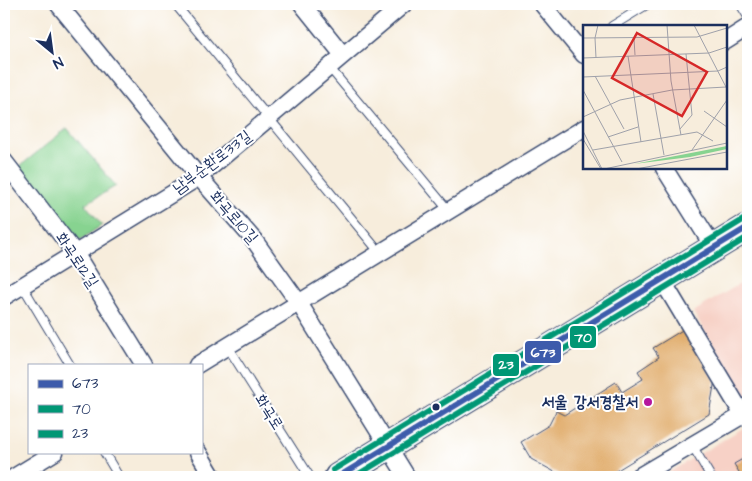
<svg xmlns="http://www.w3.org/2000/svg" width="752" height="481" font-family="'Architects Daughter','Poor Story',sans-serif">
  <rect width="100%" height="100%" fill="#fff"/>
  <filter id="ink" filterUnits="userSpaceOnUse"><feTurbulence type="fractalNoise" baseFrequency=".02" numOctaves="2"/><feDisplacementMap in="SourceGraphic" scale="10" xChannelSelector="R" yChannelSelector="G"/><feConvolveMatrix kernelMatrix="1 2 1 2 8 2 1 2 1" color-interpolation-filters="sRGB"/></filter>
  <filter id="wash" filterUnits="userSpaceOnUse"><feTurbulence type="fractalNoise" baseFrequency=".0096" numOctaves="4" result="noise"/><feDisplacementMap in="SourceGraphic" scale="20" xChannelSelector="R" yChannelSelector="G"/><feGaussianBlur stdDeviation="1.12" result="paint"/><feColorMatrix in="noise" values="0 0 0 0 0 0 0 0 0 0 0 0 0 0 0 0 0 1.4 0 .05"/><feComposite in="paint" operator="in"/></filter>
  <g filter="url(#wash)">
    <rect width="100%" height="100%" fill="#f7eddc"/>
    <path fill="#f7d1c6" d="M748 279V399L747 400 693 312Z
      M748 425V477H661Z"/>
    <path fill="#87d390" stroke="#518177" d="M67 128 116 186 85 204 102 225 76 243 19 167Z"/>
    <g id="blocks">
      <path fill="#e1ad6d" d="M684 329 715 380 709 414 606 477H564L531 459 521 442 549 425 556 411 564 415 616 382 622 392 643 379 638 371 659 357 653 348Z
        M748 456V477H742L734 464Z"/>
    </g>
  </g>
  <g filter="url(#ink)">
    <use href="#blocks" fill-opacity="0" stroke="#3c4c71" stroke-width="1"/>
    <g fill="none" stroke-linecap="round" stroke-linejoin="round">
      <g stroke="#3c4c71" stroke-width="10">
        <path id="lane" d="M175 4 380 253
          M740 4 748 17
          M612 26 648 4
          M329 67 449 211
          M22 285 70 365
          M227 346 310 477
          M692 445 711 477
          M104 452 119 477"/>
      </g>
      <g stroke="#3c4c71" stroke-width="19">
        <path id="street" d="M58 4 199 177 254 240 299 303 407 477
          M302 4 343 55
          M542 4 584 55
          M726 41 748 27
          M4 161 75 253 144 365
          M664 168 714 248
          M662 280 743 415
          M4 297 199 177 404 4
          M197 365 584 128
          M198 452 213 477
          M14 477 55 452
          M638 477 748 412"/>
      </g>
      <g stroke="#3c4c71" stroke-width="29">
        <path id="primary" d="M338 477 748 227"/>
      </g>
      <use href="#lane" stroke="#fff" stroke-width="8"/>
      <use href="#street" stroke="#fff" stroke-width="16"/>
      <use href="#primary" stroke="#fff" stroke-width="26"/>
      <g stroke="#fff" stroke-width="10">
        <path id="bus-1" d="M338 477 748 227"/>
      </g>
      <g stroke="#fff" stroke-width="10">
        <path id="bus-2" d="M354 477 748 237"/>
      </g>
      <g stroke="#fff" stroke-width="10">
        <path id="bus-3" d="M333 470 743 220"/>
      </g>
      <use href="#bus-1" stroke="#3d5bab" stroke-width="6"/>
      <use href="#bus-2" stroke="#009775" stroke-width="6"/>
      <use href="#bus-3" stroke="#009775" stroke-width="6"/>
    </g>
  </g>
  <circle fill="#b5179e" stroke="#fff" stroke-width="2" cx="648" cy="402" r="5"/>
  <circle fill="#1b2f5e" stroke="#fff" stroke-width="2" cx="436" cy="407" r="4.5"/>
  <g text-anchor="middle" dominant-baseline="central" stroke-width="4" stroke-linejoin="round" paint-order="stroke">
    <g font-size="16" fill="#1b2f5e" stroke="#fff">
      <text transform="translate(212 162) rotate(-37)">남부순환로33길</text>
      <text transform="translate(234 217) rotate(49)">화곡로10길</text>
      <text transform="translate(77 260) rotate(56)">화곡로12길</text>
      <text transform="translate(269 412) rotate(58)">화곡로</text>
    </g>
    <g font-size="16" font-weight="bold" fill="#1b2f5e" stroke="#fff" text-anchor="end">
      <text x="638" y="402">서울 강서경찰서</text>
    </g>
  </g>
  <g transform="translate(583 25)">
    <rect width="144" height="144" fill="#f7eddc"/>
    <path d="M144 121V124L107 132 51 139Z" fill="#87d390"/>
    <path fill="none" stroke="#9fa1aa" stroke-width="1" d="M84 0 88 56 98 110M111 0 144 64M0 13 114 12 144 3M51 14 52 30M45 31 58 117M0 33 126 28 144 22M13 33 12 13 15 0M12 51 41 104M0 52 135 46 144 42M0 65 39 137M70 69 81 130M121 86 144 102M0 92 37 75 89 65 143 62M97 104 109 90 103 29M0 106 19 144M25 112 55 102M0 114 18 144M10 125 114 107 130 116M109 125 144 75M21 144 144 118M53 144 144 127"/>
    <path fill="#d62828" fill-opacity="0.15" stroke="#d62828" stroke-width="2.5" d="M54 8 124 47 99 91 29 53Z"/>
    <rect width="144" height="144" fill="none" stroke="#1b2f5e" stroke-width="2.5"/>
  </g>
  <g stroke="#fff" stroke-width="2">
    <rect x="569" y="325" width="28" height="24" rx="5" fill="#009775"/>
    <rect x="524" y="340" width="38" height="24" rx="5" fill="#3d5bab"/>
    <rect x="492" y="353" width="28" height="24" rx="5" fill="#009775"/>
  </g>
  <g font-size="14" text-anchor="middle" font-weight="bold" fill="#fff">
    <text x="583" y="342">70</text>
    <text x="543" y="357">673</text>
    <text x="506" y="369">23</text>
  </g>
  <rect width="752" height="481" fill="none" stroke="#fff" stroke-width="20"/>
  <rect x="28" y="364" width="175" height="90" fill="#ffffff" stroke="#a4acbf"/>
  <rect x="38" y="380" width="25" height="8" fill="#3d5bab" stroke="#a4acbf"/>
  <text x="72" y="388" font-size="15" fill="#1b2f5e">673</text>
  <rect x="38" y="405" width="25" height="8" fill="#009775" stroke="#a4acbf"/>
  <text x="72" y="414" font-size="15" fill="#1b2f5e">70</text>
  <rect x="38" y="430" width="25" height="8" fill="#009775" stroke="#a4acbf"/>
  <text x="72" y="438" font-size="15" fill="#1b2f5e">23</text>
  <g transform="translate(52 52) rotate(151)" stroke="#ffffff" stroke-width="4" paint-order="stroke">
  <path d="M0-4L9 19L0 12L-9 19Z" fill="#1b2f5e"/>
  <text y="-8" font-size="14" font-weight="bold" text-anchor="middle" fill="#1b2f5e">N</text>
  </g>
</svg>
